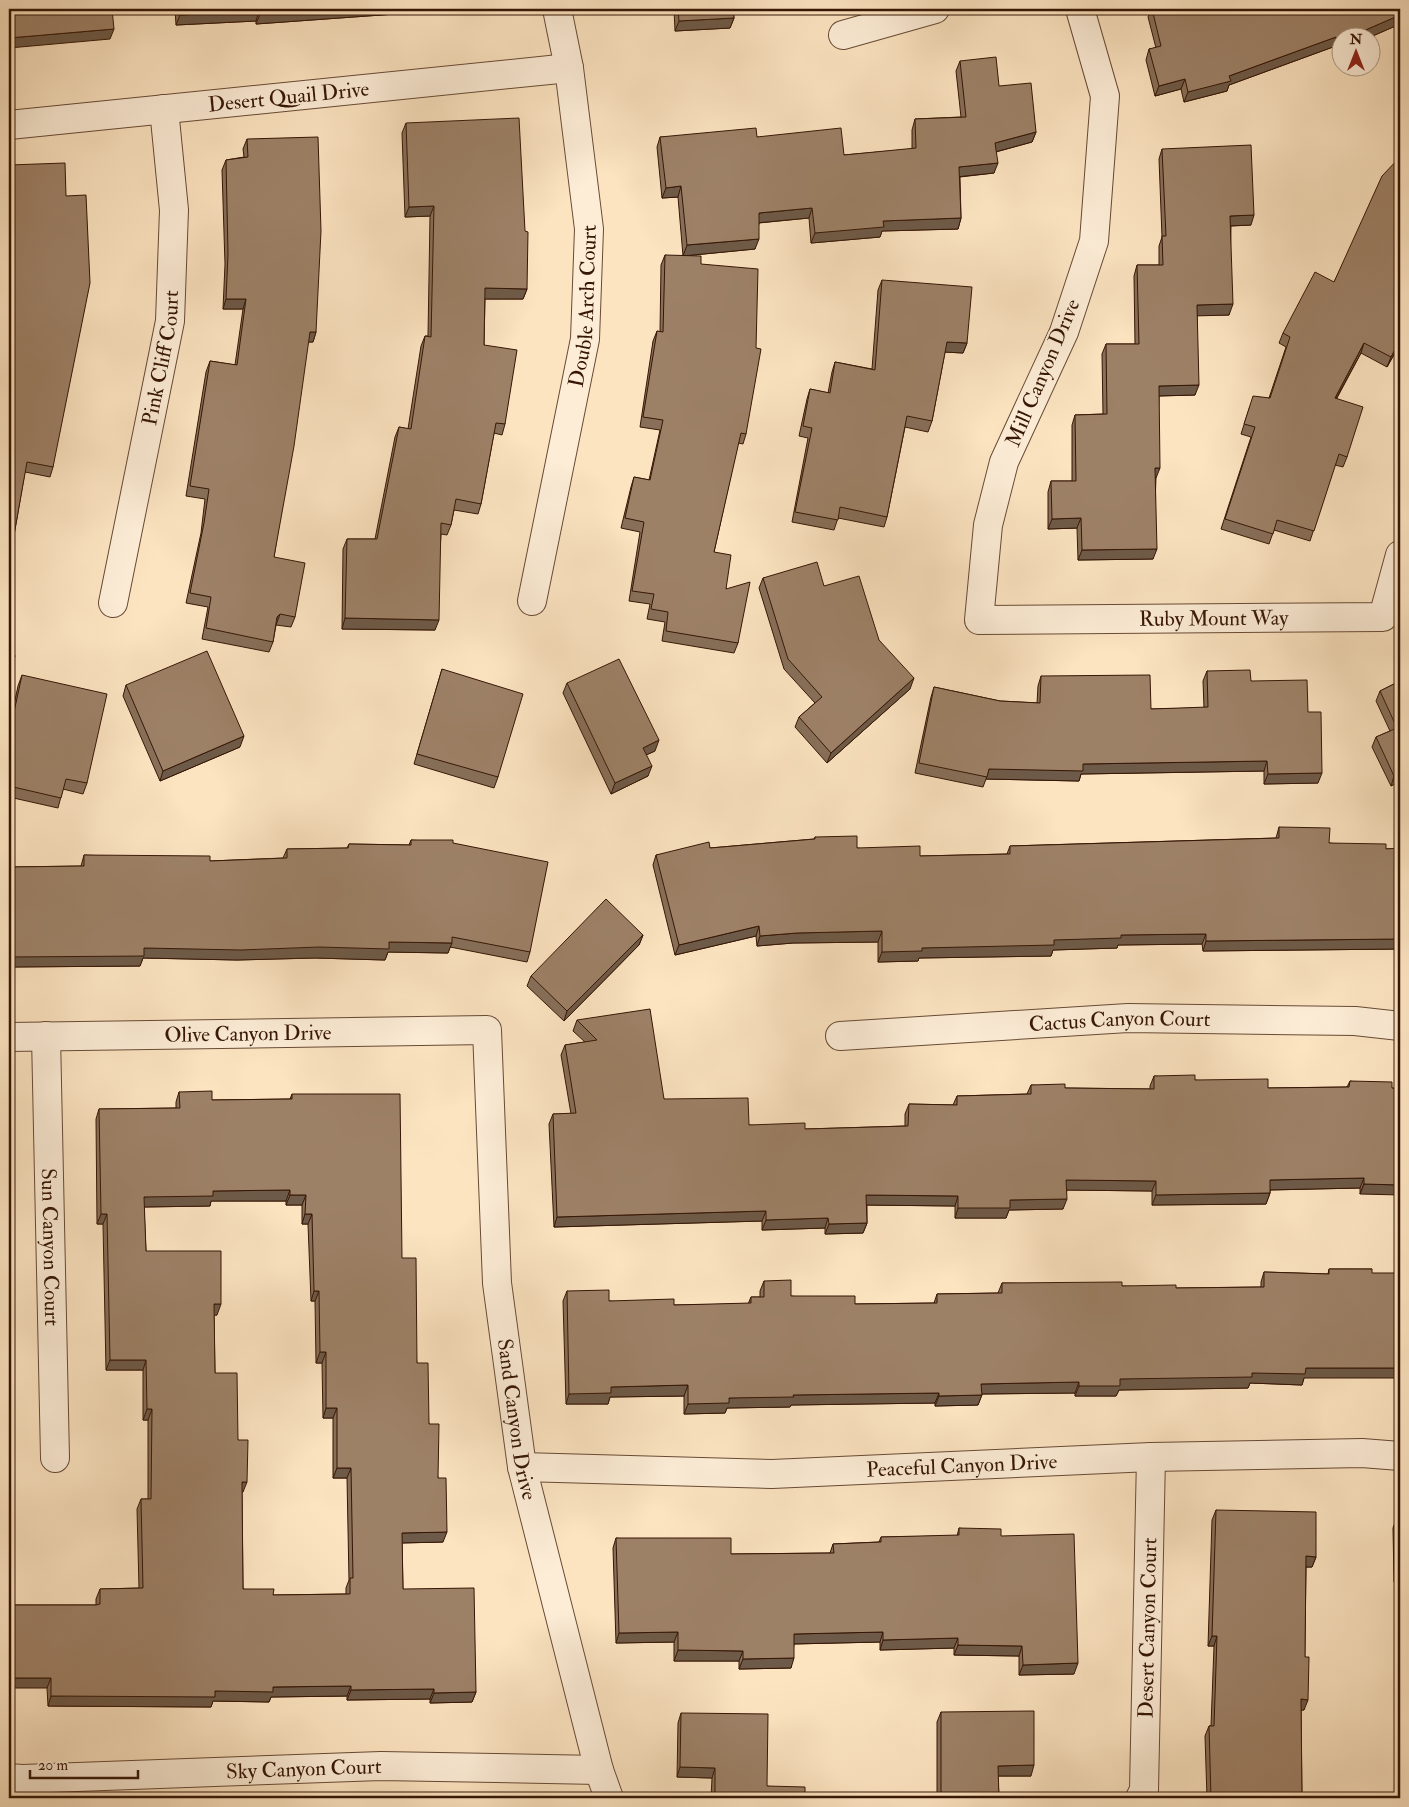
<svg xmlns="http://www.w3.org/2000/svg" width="1409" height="1807" font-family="'IM FELL Double Pica',serif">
  <rect width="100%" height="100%" fill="#fce4c1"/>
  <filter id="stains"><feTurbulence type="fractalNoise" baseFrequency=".004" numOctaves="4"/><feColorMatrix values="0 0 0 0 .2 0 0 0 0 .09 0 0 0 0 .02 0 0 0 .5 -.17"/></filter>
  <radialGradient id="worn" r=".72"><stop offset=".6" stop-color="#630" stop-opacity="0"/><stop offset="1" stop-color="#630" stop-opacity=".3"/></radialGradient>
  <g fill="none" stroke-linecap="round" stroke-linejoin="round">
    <g stroke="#684a34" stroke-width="30">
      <g id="street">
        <path id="s1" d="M1080 9 1105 96 1094 241 1064 332 1004 462 988 525 979 620 1383 617 1400 555"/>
        <path d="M843 35 935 9"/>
        <path id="s2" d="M9 125 569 68"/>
        <path id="s3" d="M532 601 585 339 589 229 569 68 557 9"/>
        <path id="s4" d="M113 603 170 321 174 210 164 109"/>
        <path id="s5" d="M46 1036 55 1458"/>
        <path id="s6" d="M840 1036 1128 1018 1355 1021 1400 1026"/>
        <path id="s7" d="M9 1037 487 1030 497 1283 522 1467 599 1770 609 1798"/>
        <path id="s8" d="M522 1467 772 1474 1151 1457 1362 1453 1400 1456"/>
        <path id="s9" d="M9 1778 22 1779 381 1766 599 1770"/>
        <path id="s10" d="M1140 1798 1144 1790 1151 1457"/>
      </g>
    </g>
    <use href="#street" stroke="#fdedd7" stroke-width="28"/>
  </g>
  <path fill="#876f59" stroke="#361605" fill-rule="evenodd" d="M175 9H428L410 10 409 13 256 24V21L176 25Z
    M674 9H733L734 18 730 28 675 31Z
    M1151 9H1400V24L1368 38H1342V48L1334 51 1333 47 1229 85 1227 91 1184 102 1181 89 1155 96 1146 60 1149 49 1156 48 1148 17Z
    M960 61 999 86 1036 132 1032 142 996 152 994 173 960 177 961 218 958 229 882 231 880 237 811 243 809 218 759 223 755 249 683 256 678 197 662 198 657 147 660 137H757L844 155 912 149V130L915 119 961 117 956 71Z
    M406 123 527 289 523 299H485L484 345 505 424 502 435 494 433 481 504 478 514 454 510 451 525 447 535 441 534 435 630 342 629 343 549 347 539H375L395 437 399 427 408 429 421 346 425 336H428L430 216 405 217 402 133Z
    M247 139 316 332 313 342H308L274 557 295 617 291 627 276 625 273 642 269 652 202 639 208 607 186 603 201 533 205 499 186 496 206 372 210 361 235 365 243 309H223L225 264 222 170 226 160 244 157 243 149Z
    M1162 149 1251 225 1231 226 1229 315H1197L1195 395 1159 396 1153 559 1078 560 1077 528 1048 529V492L1051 481H1072V425L1075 415 1103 414 1102 354 1106 344H1135L1134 276 1137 265H1159V246L1162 237 1159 159Z
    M1400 157V344L1387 367 1361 353 1337 398 1347 457 1343 467 1335 465 1310 541 1274 530 1269 544 1221 529 1251 437 1241 434 1250 406 1269 398 1286 347 1279 343 1283 333 1334 282Z
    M9 165 53 467 50 477 25 472 14 535 11 546 9 545Z
    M665 255 701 264 746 434 743 444 738 443 714 552 726 589 738 643 734 653 662 641 665 622 647 619 650 604 629 601 640 532 621 528 631 487 634 477 649 480 660 430 640 427 653 341 657 331 660 332 661 265Z
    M882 280 967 343 963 353 945 352 932 421 928 432 905 427 887 517 884 527 838 518 834 530 792 522 808 438 799 436 807 399 810 389 828 393 832 372 835 362 872 369 878 290Z
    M763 578 824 586 879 640 910 689 827 763 795 727 799 717 815 703 784 669 759 588Z
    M442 669 498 777 494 788 414 764Z
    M1207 671 1251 681 1308 712 1318 783 1264 784V771L1081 774 1079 781 986 779 983 787 915 773 931 697 934 687 1000 701 1037 703 1038 686 1041 676 1151 709 1204 708 1203 681Z
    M22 675 87 783 83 794 63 789 58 808 9 797V728L18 686Z
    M1400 681V781L1391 786 1372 747 1376 737 1390 731 1376 701 1380 691Z
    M567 683 655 751 646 755 648 776 611 794 563 693Z
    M126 685 240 747 160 781 123 696Z
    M1279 827 1329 843 1386 849 1400 848V949L1203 951 1202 944 1118 945 1117 948 1053 950 1051 956 919 958 918 961 878 962V942L793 943 757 946 756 936 675 955 653 865 656 855 710 848 814 839 815 837 857 848 920 856 1007 854 1010 846 1276 838Z
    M411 840 453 843 530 952 527 962 450 947 448 953 388 952 385 960 315 958 237 960 143 958 140 966 9 967V867L81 866 84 855 210 861 283 858 287 849 347 848 349 844 409 845Z
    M643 935 639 945 564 1021 527 986 531 976Z
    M577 1020 664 1099 749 1125 805 1129 905 1126V1114L909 1104 953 1105 957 1096 1027 1094 1031 1085 1065 1088 1150 1089V1086L1154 1076 1195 1080 1268 1088 1347 1087 1350 1081 1392 1088 1400 1089 1360 1194V1188L1270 1190V1193L1266 1204 1152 1205V1191L1067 1190 1063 1209 1009 1210 1006 1218H955V1206L867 1205V1223L863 1233 825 1234V1228L762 1230V1221L554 1227 549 1124 553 1114H571L561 1055 565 1045 585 1042 573 1031Z
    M179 1092 212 1100 290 1099 292 1094 402 1258 417 1363 429 1424 438 1478 443 1542 402 1543 403 1589 476 1692 472 1702 430 1703V1699L347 1700V1696L271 1697 269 1702 213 1701 211 1707 48 1706 47 1688 11 1605H96V1599L100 1589 139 1588 137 1509 141 1499H148V1420H143V1370H106L103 1224H97L96 1119 99 1109 176 1108V1102ZM211 1201H286V1205H302V1224H308L311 1301H315L316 1363H322L323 1418H333V1478H347L349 1580 346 1588V1594L273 1595 243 1589 242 1492H243L238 1440 215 1373 214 1315H217L146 1251 144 1207 210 1206Z
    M1329 1269H1372L1304 1378 1302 1385 1250 1383 1248 1388 1119 1390 1116 1396H1075V1393L982 1394 978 1405 935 1406V1403L791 1405 790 1407 727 1408 725 1413 684 1414V1396L610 1397 608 1404H566L563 1301 567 1291 609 1301 674 1305 748 1304 751 1297H760V1291L764 1281 791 1296 855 1304 934 1303 937 1294 998 1293 1002 1283 1122 1286 1176 1288 1261 1287V1282L1264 1272 1328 1274Z
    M1216 1510 1316 1557 1312 1567H1306L1304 1710H1301L1302 1798H1207L1205 1736 1209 1726H1211L1214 1646H1208L1212 1520Z
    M1397 1517H1400V1581L1394 1582 1393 1528Z
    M959 1528 1001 1536 1074 1674 1019 1675V1656L954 1655V1648L880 1650V1642L794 1644 791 1668 739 1669V1661H674V1642L616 1643 613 1548 616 1538 731 1554 830 1553 833 1544 879 1542 881 1537 957 1536Z
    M941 1712 1031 1776H998L999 1798H894L896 1794 937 1793V1722Z
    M681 1713 767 1786 805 1793 822 1798H711L712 1778 677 1777 678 1723Z"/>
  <path fill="#6e5a48" stroke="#361605" d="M110 9H123L121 14H108Z
    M327 9H428L410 10 409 13 256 24 260 14Z
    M259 11 256 21 176 25 180 15Z
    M1400 15V24L1368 38H1347Z
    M734 18 730 28 675 31 679 21Z
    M114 29 110 39 9 48V38Z
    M1336 37 1333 47 1229 85 1227 91 1184 102 1188 92 1229 76Z
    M1342 40V48L1334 51 1338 41Z
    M1185 79 1181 89 1155 96 1159 86Z
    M1036 132 1032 142 991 153 995 143Z
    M998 163 994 173 956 177 959 167Z
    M681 186 678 197 662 198 666 188Z
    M434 206 430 216 405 217 409 207Z
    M812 208 809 218 756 223 759 213Z
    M1254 215 1251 225 1227 226 1230 216Z
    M961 218 958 229 882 231 880 237 811 243 815 233 883 221Z
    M759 239 755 249 683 256 687 245Z
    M485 288 527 289 523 299H481Z
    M226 299H246L243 309H223Z
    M1233 304 1229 315 1193 316 1197 305Z
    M310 332H316L313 342H306Z
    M1400 340V344L1387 367 1391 357Z
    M947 342 967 343 963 353 944 352Z
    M1364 343 1361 353 1331 408 1335 398Z
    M1199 385 1195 395 1155 396 1159 386Z
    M1155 468H1160L1156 478H1152Z
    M1081 518 1077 528 1048 529 1052 519Z
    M1157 549 1153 559 1078 560 1082 550Z
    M280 614 276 625 273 627 277 617Z
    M345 618 439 620 435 630 342 629Z
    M15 656 12 667 9 668V659Z
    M914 678 910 689 827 763 831 753Z
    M244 736 240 747 160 781 163 771Z
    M659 740 655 751 639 758 643 748Z
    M1267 761 1264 771 1081 774 1079 781 986 779 989 769 1083 764Z
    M652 766 648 776 611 794 615 783Z
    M1322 773 1318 783 1264 784 1268 774Z
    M1400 773V781L1391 786 1394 776Z
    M759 926 756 936 675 955 679 945Z
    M882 931 878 942 793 943 757 946 760 936 797 933Z
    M1206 934 1202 944 1118 945 1117 948 1053 950 1051 956 919 958 918 961 878 962 882 952 922 948 1121 935Z
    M643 935 639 945 564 1021 567 1011Z
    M1400 939V949L1203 951 1206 941Z
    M389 942 452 943 448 953 388 952 385 960 315 958 237 960 143 958 140 966 9 967V957L144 948Z
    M1364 1178 1360 1188 1266 1190 1270 1180Z
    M1066 1180 1156 1181 1152 1191 1063 1190Z
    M1364 1184 1400 1185V1195L1360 1194Z
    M290 1190 286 1201H211L210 1206 140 1207 144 1197 213 1191Z
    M1270 1193 1266 1204 1152 1205 1156 1195Z
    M290 1195H306L302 1205H286Z
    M866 1195 958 1196 955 1206 863 1205Z
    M1067 1199 1063 1209 1009 1210 1006 1218H955L958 1208 1010 1200Z
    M766 1211 762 1221 554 1227 557 1217Z
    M101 1214H107L103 1224H97Z
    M305 1214H312L308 1224H302Z
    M828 1218 825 1228 762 1230 766 1220Z
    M867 1223 863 1233 825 1234 829 1224Z
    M314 1291H319L315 1301H311Z
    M214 1304H221L217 1315H210Z
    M320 1352H326L322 1363H316Z
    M110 1360H146L143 1370H106Z
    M1306 1368H1400V1378H1304L1302 1385 1250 1383 1248 1388 1119 1390 1116 1396H1075L1079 1386 1120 1379 1252 1373Z
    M1079 1382 1075 1393 978 1394 981 1384Z
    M688 1385 684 1396 610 1397 608 1404H566L569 1394 611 1387Z
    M939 1393 935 1403 791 1405 790 1407 727 1408 725 1413 684 1414 688 1404 729 1398 793 1395Z
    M982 1395 978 1405 935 1406 939 1396Z
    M326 1408H337L333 1418H323Z
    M147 1409H152L148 1420H143Z
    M337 1468H351L347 1478H333Z
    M242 1482H247L243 1492H238Z
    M447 1532 443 1542 398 1543 402 1533Z
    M1306 1556 1316 1557 1312 1567H1302Z
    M1398 1571H1400V1581L1394 1582Z
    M678 1632 674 1642 616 1643 619 1633Z
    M883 1632 880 1642 790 1644 794 1634Z
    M1212 1636H1217L1214 1646H1208Z
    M958 1638 954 1648 880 1650 883 1640Z
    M958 1645 1022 1646 1019 1656 954 1655Z
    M678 1650 743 1651 739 1661H674Z
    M794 1658 791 1668 739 1669 743 1659Z
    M1078 1663 1074 1674 1019 1675 1023 1665Z
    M9 1678H51L47 1688H9Z
    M351 1686 347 1696 271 1697 269 1702 213 1701 211 1707 48 1706 51 1696 215 1691 273 1687Z
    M434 1689 430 1699 347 1700 351 1690Z
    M476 1692 472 1702 430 1703 434 1693Z
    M1301 1699 1308 1700 1304 1710H1298Z
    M1034 1765 1031 1776H995L998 1766Z
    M680 1767 715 1768 712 1778 677 1777Z"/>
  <path fill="#9d8167" stroke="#361605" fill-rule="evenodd" d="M9 9H112L114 29 9 38Z
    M180 9H327L260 14 259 11 180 15Z
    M678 9H733L734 18 679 21Z
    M1152 9H1400V15L1347 38H1342V40L1338 41 1336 37 1229 76 1231 81 1188 92 1185 79 1159 86 1149 49 1161 46Z
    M996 57 999 86 1031 83 1036 132 995 143 998 163 959 167 961 218 883 221 884 227 815 233 812 208 759 213V239L687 245 681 186 666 188 660 137 756 128 757 137 841 128 844 155 916 148 915 119 966 117 960 61Z
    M519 118 525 231 528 232 527 289 485 288 484 345 517 350 505 424 496 423 481 504 456 499 451 525 441 523 439 620 345 618 347 539H377L399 427 411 429 425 336 431 337 434 206 409 207 406 123Z
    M318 137 321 231 316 332H310L294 446 274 557 305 563 295 617 280 614 277 617 273 642 206 628 211 597 190 593 204 523 209 489 190 486 210 361 237 365 246 299H226L228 254 226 160 248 157 247 139Z
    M1251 145 1254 215 1230 216 1233 304 1197 305 1199 385 1159 386 1160 468H1155L1157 549 1082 550 1081 518 1052 519 1051 481H1076L1075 415 1107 414 1106 344H1139L1137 265H1163L1162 236H1166L1162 149Z
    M1400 157V340L1391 357 1364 343 1335 398 1363 407 1347 457 1339 454 1314 531 1277 520 1273 534 1225 519 1255 427 1244 424 1253 396 1270 398 1290 337 1283 333 1315 272 1334 282 1382 176Z
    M65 163 66 196 86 195 90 283 53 467 27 462 14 535H11L9 544V165Z
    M665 255 701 256V264L758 269 756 348 761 349 746 434 741 433 714 552 731 555 726 589 750 582 738 643 666 631 668 612 651 609 654 594 632 591 644 522 625 518 634 477 650 480 663 420 643 417 657 331 663 332Z
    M882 280 972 287 967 343 947 342 932 421 907 416 887 517 840 507 838 520 795 512 812 428 803 426 810 389 830 393 835 362 875 370Z
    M817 562 824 586 859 576 879 640 914 678 831 753 799 717 822 697 788 659 763 578Z
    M9 643 15 656 9 659Z
    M207 651 244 736 163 771 126 685Z
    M619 659 659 740 643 748 652 766 615 783 567 683Z
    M442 669 523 694 498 777 417 754Z
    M1250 670 1251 681 1307 680 1308 712H1321L1322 773 1268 774 1267 761 1083 764V771L989 769 987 777 919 763 934 687 1000 701 1040 703 1041 676 1150 675 1151 709 1208 707 1207 671Z
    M22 675 107 694 87 783 66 779 61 798 9 786V735Z
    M1400 681V773L1394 776 1376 737 1397 728 1380 691Z
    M1279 827 1330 828 1329 843 1386 844V849L1400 848V939L1206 941V934L1121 935V938L1054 940V945L922 948V951L882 952V931L797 933 760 936 759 926 679 945 656 855 709 842 710 848 815 839V837L857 836V848L920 846V856L1010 854V846L1279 838Z
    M411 840H453V843L548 862 530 952 452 937V943L389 942V949L319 947 241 950 144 948V956L9 957V867L84 866V855L210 856V861L287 858V849L348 848 349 844 411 845Z
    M606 899 643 935 567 1011 531 976Z
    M650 1009 664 1099 748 1098 749 1125 805 1123V1129L908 1126 909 1104 957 1105V1096L1031 1094V1085L1065 1084V1088L1154 1089V1076L1195 1075V1080L1268 1079V1088L1349 1087 1350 1081 1392 1082V1088L1400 1089V1185L1364 1184V1178L1270 1180V1193L1156 1195V1181L1066 1180 1067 1199 1010 1200V1208H958V1196L866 1195 867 1223 829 1224 828 1218 766 1220V1211L557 1217 553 1114 576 1113 565 1045 597 1040 577 1020Z
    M212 1091V1100L292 1099V1094H400L402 1258H416L417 1363H428L429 1424H439L438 1478H446L447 1532 402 1533 403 1589 474 1588 476 1692 434 1693V1689L351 1690V1686L273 1687V1692L215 1691V1697L51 1696V1678H9V1574H11V1605H96L100 1604V1589L143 1588 141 1499H151L152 1409H147L146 1360H110L107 1214H101L99 1109 180 1108 179 1092ZM290 1190V1195H306L305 1214H312L314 1291H319L320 1352H326V1408H337V1468H351L353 1578H350V1594L273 1595 274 1589H243L242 1482H247L248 1440H238L237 1373H215L214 1304H221V1251H146L144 1197 213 1196V1191Z
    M1329 1269H1372V1273H1400V1368H1306L1305 1374 1252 1373V1377L1120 1379V1386H1079V1382L981 1384 982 1395 939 1396V1393L793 1395 794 1397 729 1398V1403L688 1404V1385L611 1387V1393L569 1394 567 1291 609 1290V1301L674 1299V1305L751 1303V1297H764V1281L791 1280V1296H855V1304L937 1303V1294L1002 1293V1283L1122 1282V1286L1176 1285V1288L1264 1287V1272L1329 1274Z
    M1216 1510 1316 1512V1557L1306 1556 1305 1657H1309L1308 1700 1301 1699 1302 1798H1211L1209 1726H1214L1217 1636H1212Z
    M1397 1517H1400V1571H1398Z
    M959 1528 1001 1529V1536L1074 1534 1078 1663 1023 1665 1022 1646 958 1645V1638L883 1640V1632L794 1634V1658L743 1659V1651L678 1650V1632L619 1633 616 1538H731V1554L834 1553 833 1544 881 1542V1537L959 1535Z
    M1034 1711V1765L998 1766 999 1798H896V1794L941 1793V1712Z
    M681 1713 768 1714 767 1786 805 1787V1793H822V1798H715V1768L680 1767Z"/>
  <g text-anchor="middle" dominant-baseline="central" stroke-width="4" stroke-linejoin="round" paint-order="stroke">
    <g font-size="21" fill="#361605" stroke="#fdedd7">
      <text stroke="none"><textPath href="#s2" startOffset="281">Desert Quail Drive</textPath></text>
      <text stroke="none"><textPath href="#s3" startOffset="300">Double Arch Court</textPath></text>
      <text stroke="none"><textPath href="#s4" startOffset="250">Pink Cliff Court</textPath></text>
      <text transform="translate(1043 373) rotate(-67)">Mill Canyon Drive</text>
      <text stroke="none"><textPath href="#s1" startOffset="870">Ruby Mount Way</textPath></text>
      <text stroke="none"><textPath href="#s6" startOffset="280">Cactus Canyon Court</textPath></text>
      <text stroke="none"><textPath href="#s7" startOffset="239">Olive Canyon Drive</textPath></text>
      <text stroke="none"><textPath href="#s5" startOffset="211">Sun Canyon Court</textPath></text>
      <text stroke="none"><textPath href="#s7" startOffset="869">Sand Canyon Drive</textPath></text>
      <text stroke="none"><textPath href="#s8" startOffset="440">Peaceful Canyon Drive</textPath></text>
      <text stroke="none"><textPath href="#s10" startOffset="171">Desert Canyon Court</textPath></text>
      <text stroke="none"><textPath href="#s9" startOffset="295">Sky Canyon Court</textPath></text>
    </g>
  </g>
  <rect width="1409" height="1807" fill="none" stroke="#fce4c1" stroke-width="30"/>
  <rect x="10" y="10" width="1389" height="1787" fill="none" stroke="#361605" stroke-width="2.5"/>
  <rect x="15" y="15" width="1379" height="1777" fill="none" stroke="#361605"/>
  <g transform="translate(1356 52)"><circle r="24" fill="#fdedd7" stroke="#ad9783"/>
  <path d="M0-4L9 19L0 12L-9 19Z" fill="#8f2418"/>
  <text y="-8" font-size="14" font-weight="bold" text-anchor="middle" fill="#361605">N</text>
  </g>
  <path d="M30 1770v8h108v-8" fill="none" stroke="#361605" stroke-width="2.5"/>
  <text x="38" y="1770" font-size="15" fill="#361605" stroke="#fdedd7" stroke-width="4" paint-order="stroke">20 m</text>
  <rect width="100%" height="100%" filter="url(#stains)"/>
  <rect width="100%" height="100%" fill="url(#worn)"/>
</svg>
